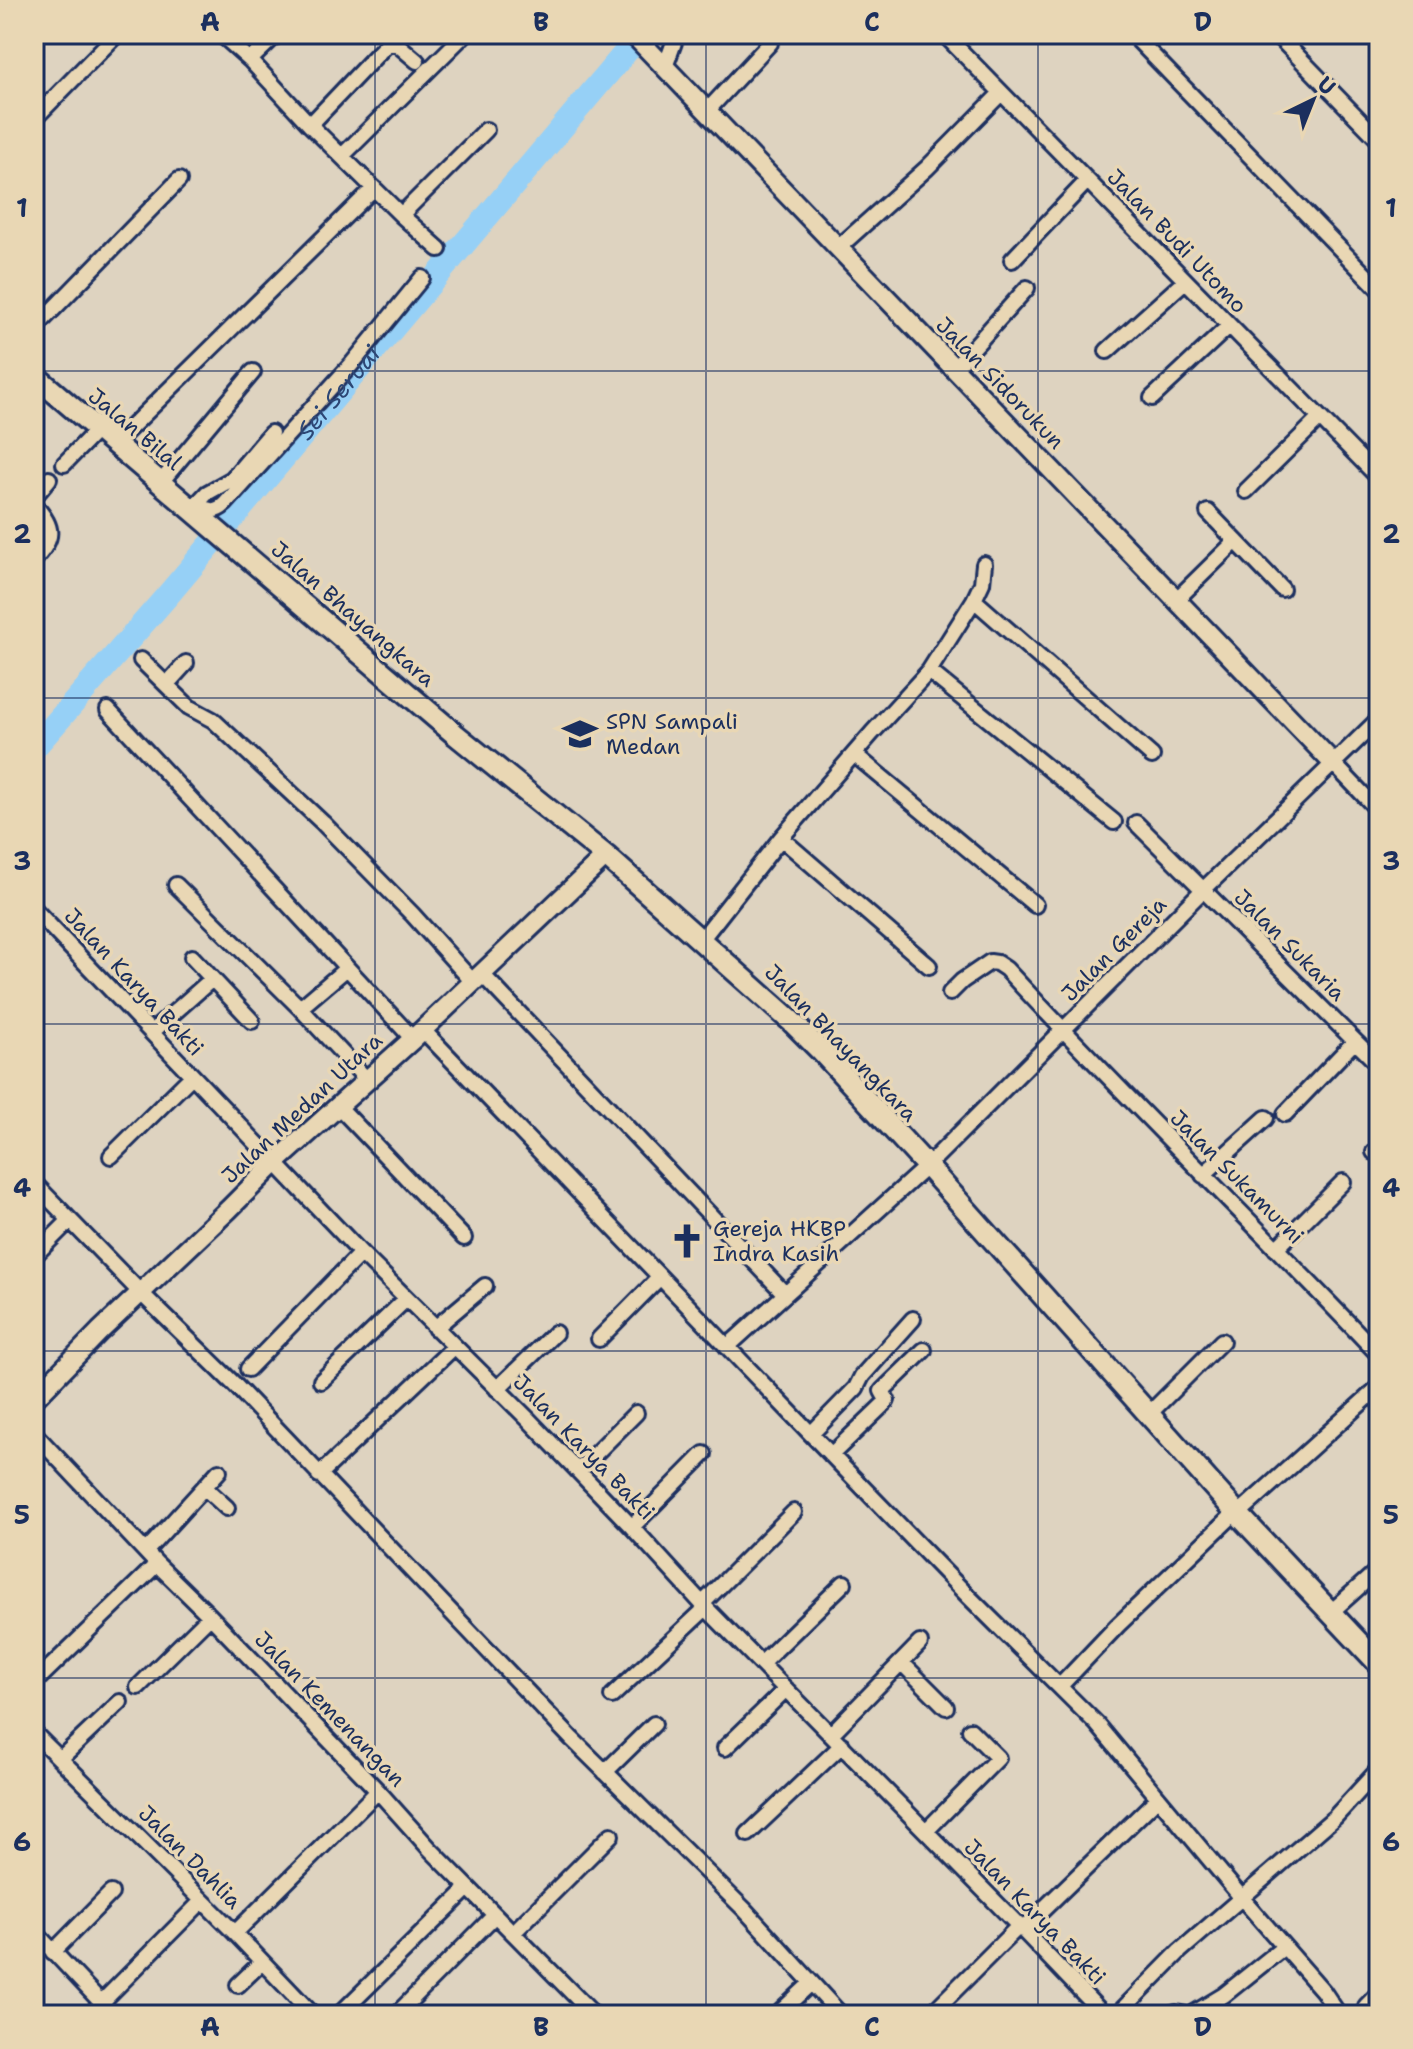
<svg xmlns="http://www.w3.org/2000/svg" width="1413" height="2049" font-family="'Shantell Sans',sans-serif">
  <rect width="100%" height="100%" fill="#ded3c0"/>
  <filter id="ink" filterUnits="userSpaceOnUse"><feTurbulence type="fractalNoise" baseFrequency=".0125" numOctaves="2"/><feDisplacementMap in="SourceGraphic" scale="16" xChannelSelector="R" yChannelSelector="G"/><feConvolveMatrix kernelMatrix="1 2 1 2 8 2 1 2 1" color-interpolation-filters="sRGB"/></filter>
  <g filter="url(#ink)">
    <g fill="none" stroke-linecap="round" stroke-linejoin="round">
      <path stroke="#96d0f6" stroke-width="24" id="s1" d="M34 748 168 595 641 34"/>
      <g stroke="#1b2f5e" stroke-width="20">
        <path id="minor" d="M221 34 250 60 310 125 401 215 486 130
          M944 34 1379 478
          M1132 34 1379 289
          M1276 34 1379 140
          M250 60 277 34
          M665 67 677 34
          M707 111 770 43
          M34 119 117 34
          M310 125 387 44H397L417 61
          M342 156 465 34
          M401 215 439 249
          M838 248 927 168 1001 93
          M1012 260 1087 181
          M34 329 179 180
          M1107 351 1185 281
          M954 369 1027 288
          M1152 398 1229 326
          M115 443 374 188
          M64 464 98 429
          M161 482 253 372
          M1246 491 1320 418
          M34 497 49 479
          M34 505C55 527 54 539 34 560
          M196 505C208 510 215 514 225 504L351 365 422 278
          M192 509 207 493 232 479 271 433
          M1208 512 1282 589
          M1177 599 1236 541
          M974 600 982 583 984 564
          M141 660 189 707 213 720 323 823 413 915 473 982
          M929 671 1114 822
          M167 684 186 663
          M108 710 413 1039
          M854 754 1035 905
          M1333 763 1379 811
          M1136 823 1379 1065
          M781 838 929 966
          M176 885 300 1008 367 1080
          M34 909 361 1253 528 1419 632 1527 706 1608 1019 1926 1104 2015
          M701 940 781 838 872 733 929 671 974 600 1152 756
          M192 957 252 1021
          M482 974 785 1294
          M950 993 962 981 990 962 997 963 1006 969C1127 1100 1256 1225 1379 1355
          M300 1008 347 968
          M422 1029 811 1434 969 1597 1097 1724 1241 1897 1323 1991 1339 2015
          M152 1032 212 979
          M338 1106 464 1238
          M1285 1114 1355 1041
          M1374 1152 1379 1148
          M111 1156 192 1076
          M1203 1175 1266 1118
          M34 1183 141 1293 234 1384 572 1739 744 1909 841 2015
          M1276 1249 1343 1182
          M34 1256 70 1220
          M435 1328 485 1286
          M599 1339 660 1277
          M727 1347 927 1166 1203 890 1379 719
          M248 1369 361 1253
          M321 1381 406 1299
          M497 1389 555 1333
          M1149 1414 1222 1341
          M34 1433 157 1564 210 1616 378 1791 429 1848 594 2015
          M811 1434 856 1388 862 1376 913 1319
          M831 1455 886 1402 887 1400 882 1391 924 1350
          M578 1471 636 1413
          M319 1475 454 1347
          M205 1488 227 1508
          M1238 1514 1379 1387
          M632 1527 704 1454
          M146 1551 219 1471
          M702 1604 794 1512
          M1330 1613 1379 1569
          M901 1662 946 1707
          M761 1664 844 1583
          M34 1683 157 1564
          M1060 1686 1118 1625 1236 1512
          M138 1687 210 1616
          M612 1696 706 1608
          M34 1733 235 1933 313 2015
          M831 1734 920 1643
          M725 1748 786 1689
          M61 1758 120 1702
          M605 1772 654 1724
          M926 1831 998 1758 970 1730
          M748 1834 842 1745
          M1022 1930 1158 1798
          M34 1931 113 2015
          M235 1933 378 1791
          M513 1933 611 1835
          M53 1952 111 1893
          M238 1985 262 1962
          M101 2003 202 1901
          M1366 2006 1379 1993
          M339 2015 468 1888
          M396 2015 495 1915
          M777 2015 811 1983
          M930 2015 1019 1926
          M1117 2015 1180 1951 1335 1817 1379 1769
          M1170 2015 1176 2013 1187 2015
          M1191 2015 1224 1995 1284 1947"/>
      </g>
      <g stroke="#1b2f5e" stroke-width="24">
        <path id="tertiary" d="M633 34 1333 763
          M34 1399 100 1331 229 1209 275 1163 413 1039 606 856"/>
      </g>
      <g stroke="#1b2f5e" stroke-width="26">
        <path id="secondary" d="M34 375 456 735 606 856 791 1021 821 1051 927 1166 1236 1512 1379 1664"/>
      </g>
      <use href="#minor" stroke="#e9d7b4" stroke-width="14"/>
      <use href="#tertiary" stroke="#e9d7b4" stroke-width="18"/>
      <use href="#secondary" stroke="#e9d7b4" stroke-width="20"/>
    </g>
  </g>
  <path fill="none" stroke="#1b2f5e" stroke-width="2" stroke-opacity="0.55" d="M375 34V2015M706 34V2015M1038 34V2015M34 371H1379M34 698H1379M34 1024H1379M34 1351H1379M34 1678H1379"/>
  <defs>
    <g id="school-bare" transform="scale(2.76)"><path d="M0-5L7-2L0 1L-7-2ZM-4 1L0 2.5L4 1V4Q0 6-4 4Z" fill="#1b2f5e" stroke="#e9d7b4" stroke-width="2.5" paint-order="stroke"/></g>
    <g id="church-bare" transform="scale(2.76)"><path d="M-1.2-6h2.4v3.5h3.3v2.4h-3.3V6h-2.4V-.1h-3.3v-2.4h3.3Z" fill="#1b2f5e" stroke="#e9d7b4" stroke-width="2.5" paint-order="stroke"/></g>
  </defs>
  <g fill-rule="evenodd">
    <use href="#school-bare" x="580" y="734"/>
    <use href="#church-bare" x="687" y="1241"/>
  </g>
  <g text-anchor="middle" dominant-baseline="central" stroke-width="7" stroke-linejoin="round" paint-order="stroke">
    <g font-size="22" fill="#1b2f5e" stroke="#e9d7b4">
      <text transform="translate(1177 241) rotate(46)">Jalan Budi Utomo</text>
      <text transform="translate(1000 383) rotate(46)">Jalan Sidorukun</text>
      <text transform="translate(135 429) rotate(40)">Jalan Bilal</text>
      <text transform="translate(353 614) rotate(41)">Jalan Bhayangkara</text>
      <text transform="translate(1290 945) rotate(45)">Jalan Sukaria</text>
      <text transform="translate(1114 949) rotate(-45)">Jalan Gereja</text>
      <text transform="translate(134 982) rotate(47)">Jalan Karya Bakti</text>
      <text transform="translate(841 1043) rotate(46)">Jalan Bhayangkara</text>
      <text transform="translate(302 1108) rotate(-43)">Jalan Medan Utara</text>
      <text transform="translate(1237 1177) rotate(45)">Jalan Sukamurni</text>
      <text transform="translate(584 1447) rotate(46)">Jalan Karya Bakti</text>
      <text transform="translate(330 1709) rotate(46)">Jalan Kemenangan</text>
      <text transform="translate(190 1857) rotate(45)">Jalan Dahlia</text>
      <text transform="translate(1035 1912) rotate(46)">Jalan Karya Bakti</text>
    </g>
    <g font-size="22" fill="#1b2f5e" stroke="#e9d7b4" text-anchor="start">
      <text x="606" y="721">SPN Sampali<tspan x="606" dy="25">Medan</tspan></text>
      <text x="713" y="1228">Gereja HKBP<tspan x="713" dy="25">Indra Kasih</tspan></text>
    </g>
    <g font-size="24" font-style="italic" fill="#2d4775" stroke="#e9d7b4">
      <text stroke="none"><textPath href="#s1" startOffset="468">Sei Seruai</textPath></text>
    </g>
  </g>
  <rect width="1413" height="2049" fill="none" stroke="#e9d7b4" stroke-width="88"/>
  <g transform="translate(1313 100) rotate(43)" stroke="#e9d7b4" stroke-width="6" paint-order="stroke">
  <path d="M0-6L14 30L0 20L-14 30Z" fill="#1b2f5e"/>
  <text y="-12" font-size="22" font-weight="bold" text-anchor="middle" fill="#1b2f5e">U</text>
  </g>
  <rect x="44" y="44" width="1325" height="1961" fill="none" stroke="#1b2f5e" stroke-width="3"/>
  <g font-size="26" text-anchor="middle" font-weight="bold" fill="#1b2f5e">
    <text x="210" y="31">A</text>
    <text x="541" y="31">B</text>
    <text x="872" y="31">C</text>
    <text x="1203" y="31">D</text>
    <text x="22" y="217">1</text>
    <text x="1391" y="217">1</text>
    <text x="22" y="543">2</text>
    <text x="1391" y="543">2</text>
    <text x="22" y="870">3</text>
    <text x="1391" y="870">3</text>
    <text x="22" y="1197">4</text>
    <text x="1391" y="1197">4</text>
    <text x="22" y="1524">5</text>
    <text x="1391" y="1524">5</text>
    <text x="22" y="1851">6</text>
    <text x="1391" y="1851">6</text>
    <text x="210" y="2036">A</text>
    <text x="541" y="2036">B</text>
    <text x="872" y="2036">C</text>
    <text x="1203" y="2036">D</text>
  </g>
</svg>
